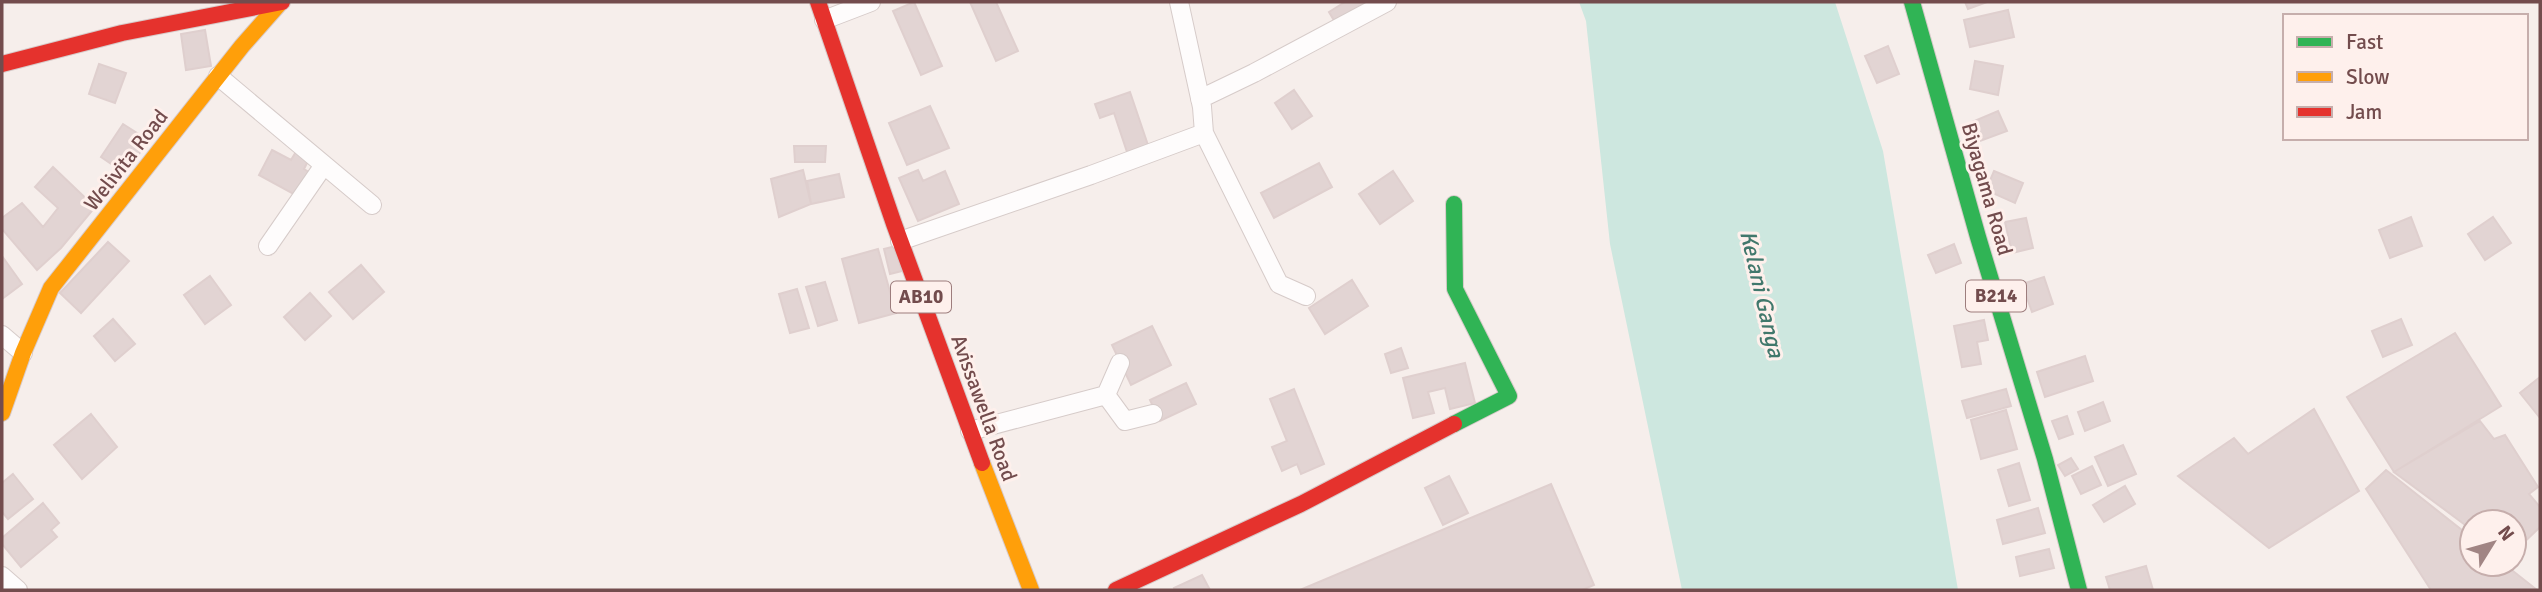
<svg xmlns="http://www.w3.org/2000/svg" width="2542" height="592" font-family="Signika,sans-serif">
  <rect width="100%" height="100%" fill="#f6eeeb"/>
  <path fill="#cde7df" d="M1579 2H1835L1883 151 1958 590H1682L1610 244 1586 21Z"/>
  <path fill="#e2d4d3" stroke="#dfcfce" stroke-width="2" d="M914 2 942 66 921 75 893 11Z
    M970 2H996L1018 51 996 61Z
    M1345 2H1366L1370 7 1338 27 1329 12Z
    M1965 2H1987L1968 9Z
    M2008 10 2014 37 1970 47 1964 20Z
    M205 30 211 66 186 70 181 34Z
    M1888 46 1899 74 1877 83 1865 56Z
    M1975 61 2003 66 1998 95 1970 89Z
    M99 64 126 73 115 103 89 94Z
    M1294 90 1312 116 1292 129 1275 103Z
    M1130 92 1148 145 1127 152 1114 113 1100 118 1095 104Z
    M930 106 949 148 907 165 889 123Z
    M1998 111 2007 131 1980 141 1972 122Z
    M123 124 148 140 126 174 101 157Z
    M794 146H826L825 162H795Z
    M272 150 291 160 297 150 310 157 304 169 312 174 299 197 259 175Z
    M1319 163 1332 187 1274 218 1261 193Z
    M53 167 95 207 61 248 37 270 2 229V218L22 203 43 227 58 208 35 187Z
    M803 170 811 204 779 217 771 179Z
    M918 170 923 181 945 171 959 204 918 221 899 178Z
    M1393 171 1413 201 1380 224 1359 194Z
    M1994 171 2023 183 2015 203 1986 190Z
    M839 174 844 197 811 204 807 181Z
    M2411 217 2422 246 2390 258 2379 230Z
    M2493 217 2511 243 2485 260 2468 234Z
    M2026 218 2033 248 2012 253 2005 222Z
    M108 242 129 261 81 313 60 293Z
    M1954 244 1961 263 1936 273 1928 255Z
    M896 246 902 271 890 274 884 249Z
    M878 249 896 313 859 323 842 259Z
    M2 256 22 284 2 299Z
    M361 265 384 292 353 319 329 292Z
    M210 276 231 305 205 324 184 295Z
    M2044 277 2053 304 2032 312 2022 284Z
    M1352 280 1368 306 1325 334 1309 308Z
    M825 282 837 320 818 326 806 287Z
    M797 289 809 328 790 333 779 294Z
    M310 293 331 316 305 340 284 317Z
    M113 319 135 344 115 361 94 336Z
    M2401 319 2412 345 2383 357 2372 331Z
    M1984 320 1988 340 1977 342 1981 364 1962 367 1954 326Z
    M1152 326 1171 365 1131 385 1112 345Z
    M2455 333 2501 406 2394 472 2347 397Z
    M1401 348 1408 368 1391 373 1385 354Z
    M2085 356 2093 381 2045 397 2037 372Z
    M1465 363 1475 403 1450 409 1445 388 1428 392 1434 413 1413 418 1403 378Z
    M2540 377V418L2520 393Z
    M1186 383 1196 404 1160 421 1150 400Z
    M1294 389 1324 464 1301 474 1297 464 1282 471 1272 447 1287 441 1270 399Z
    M2006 389 2011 406 1967 418 1962 401Z
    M2103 402 2110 421 2085 431 2078 412Z
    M2314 409 2359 491 2269 548 2178 476 2234 438 2248 454Z
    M2006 410 2017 449 1981 459 1971 420Z
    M91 414 117 447 82 479 54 445Z
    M2067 416 2073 434 2059 439 2052 421Z
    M2480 421 2494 439 2505 435 2538 487 2529 494 2540 507V527L2514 552V522H2472V530L2394 472Z
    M2123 445 2136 474 2108 486 2095 457Z
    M2071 458 2078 469 2065 476 2058 465Z
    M2019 463 2030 500 2009 506 1998 470Z
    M2092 466 2101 485 2081 494 2072 476Z
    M2386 470 2472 538V564H2504L2537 590H2431L2366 489Z
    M13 474 33 499 8 519 2 512V483Z
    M1449 476 1468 513 1443 525 1425 488Z
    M1551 484 1594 585 1582 590H1300Z
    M2125 486 2135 504 2104 522 2093 505Z
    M43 503 59 523 51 530 57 537 21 567 2 544V538Z
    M2038 508 2045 533 2003 544 1997 520Z
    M2049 549 2054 568 2020 576 2016 557Z
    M2146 566 2153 590H2110L2106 577Z
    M1202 575 1210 590H1175L1174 588Z"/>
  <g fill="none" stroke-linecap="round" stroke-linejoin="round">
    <g stroke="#d6cbc9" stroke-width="20">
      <path id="street" d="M1179 2 1202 107 1204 133 1279 284 1306 296
        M824 20 871 2
        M218 76 372 205
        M1200 99 1254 73 1387 2
        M900 241 1091 175 1204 133
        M268 246 324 165
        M2 335 23 353
        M1106 395 1125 421 1153 414
        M970 431 1106 395 1120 363
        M2 576 18 590"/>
    </g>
    <g stroke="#d7cac9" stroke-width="18">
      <path id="fast" d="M1912 2 1978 237 2045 459 2079 590
        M1454 204 1455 289 1509 396 1454 424"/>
    </g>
    <g stroke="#d7cac9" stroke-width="18">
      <path id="slow" d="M2 413 23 353 51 288 242 46 280 3
        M982 463 1031 590"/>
    </g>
    <g stroke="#d7cac9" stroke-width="18">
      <path id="jam" d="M818 2 894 224 982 463
        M2 64 122 33 282 2
        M1116 590 1301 504 1454 424"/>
    </g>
    <use href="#street" stroke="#fefcfc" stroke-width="18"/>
    <use href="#fast" stroke="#30b455" stroke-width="16"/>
    <use href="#slow" stroke="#ff9f0a" stroke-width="16"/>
    <use href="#jam" stroke="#e5322d" stroke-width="16"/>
  </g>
  <g text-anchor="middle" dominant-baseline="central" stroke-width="6" stroke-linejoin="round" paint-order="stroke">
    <g fill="#fef0ec" stroke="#9d7d7d" stroke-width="2">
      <rect x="1966" y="280.5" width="60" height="31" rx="5"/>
      <rect x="891" y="281.5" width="60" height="31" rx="5"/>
    </g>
    <g font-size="19" font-weight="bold" fill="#734c4d">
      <text x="1996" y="296">B214</text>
      <text x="921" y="297">AB10</text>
    </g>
    <g font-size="21" fill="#734c4d" stroke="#fef0ec">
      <text transform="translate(126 160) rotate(-52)">Welivita Road</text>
      <text transform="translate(1987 189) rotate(74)">Biyagama Road</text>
      <text transform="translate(984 408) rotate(70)">Avissawella Road</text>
    </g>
    <g font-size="23" font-style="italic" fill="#41786c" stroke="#fef0ec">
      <text transform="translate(1762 294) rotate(77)">Kelani Ganga</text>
    </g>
  </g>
  <rect width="2542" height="592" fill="none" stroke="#734c4d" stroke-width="7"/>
  <rect x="2283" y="14" width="245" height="126" fill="#fef0ec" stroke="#c6aeac" stroke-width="2"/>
  <rect x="2297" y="37" width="35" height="10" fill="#30b455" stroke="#c6aeac" stroke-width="2"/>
  <text x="2346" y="49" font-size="21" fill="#734c4d">Fast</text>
  <rect x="2297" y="72" width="35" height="10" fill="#ff9f0a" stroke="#c6aeac" stroke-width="2"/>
  <text x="2346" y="84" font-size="21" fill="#734c4d">Slow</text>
  <rect x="2297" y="107" width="35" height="10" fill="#e5322d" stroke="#c6aeac" stroke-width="2"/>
  <text x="2346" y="119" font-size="21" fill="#734c4d">Jam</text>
  <g transform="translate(2493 543) rotate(53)"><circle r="33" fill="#fef0ec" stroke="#c6aeac" stroke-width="2"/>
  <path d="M0-5L12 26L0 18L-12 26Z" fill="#a18584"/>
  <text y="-10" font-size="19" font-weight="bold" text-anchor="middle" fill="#734c4d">N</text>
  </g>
</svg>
